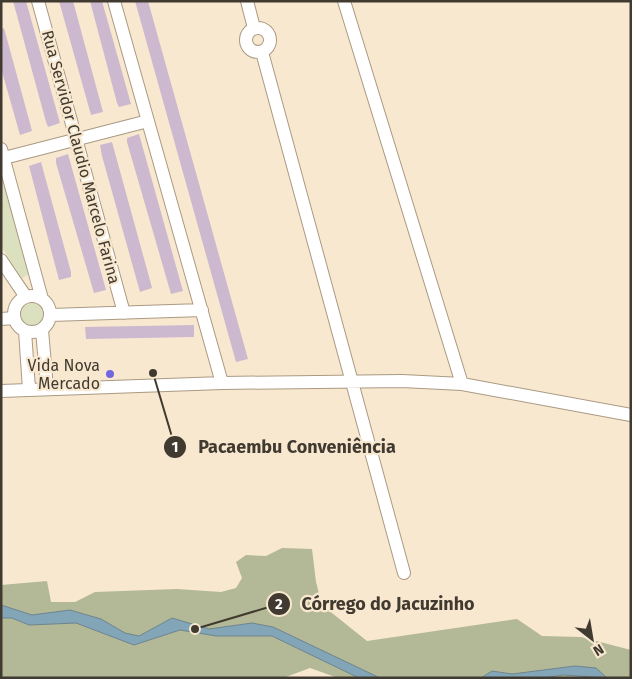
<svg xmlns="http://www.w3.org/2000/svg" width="632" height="679" font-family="'Fira Sans',sans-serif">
  <rect width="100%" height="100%" fill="#f9e8d0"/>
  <path fill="#dbe0be" d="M1 178 31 273 22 278 1 246Z
    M21 315a12 12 0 1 1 24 0a12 12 0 1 1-24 0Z"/>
  <path fill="#b3b896" d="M282 548 312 549 316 582 322 605 367 641 517 619 542 636 581 637 631 650V678H338L310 668 283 678H1V585L47 581 51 602H75L95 592 177 589 221 592 236 588 242 578 236 562 246 555 266 556Z"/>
  <path fill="#82a5b7" stroke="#6e858e" d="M1 605 32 615 70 610 101 619 125 633 139 636 172 618 209 629 252 623 273 627 380 678H359L272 636H216L180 630 134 645 76 623 29 625 12 618H1Z
    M575 666 596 668 607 678 563 675 544 678H481L492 671 512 674Z"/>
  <path fill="#ccb9cf" d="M13 1H26L60 123 48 127 46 122Z
    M59 1H73L103 112 91 115Z
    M90 1H102L131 104 119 107 117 103Z
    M135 1H148L248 359 236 362Z
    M4 28 31 127 32 131 20 135 1 68V29Z
    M139 134 183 291 171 294 127 142V138Z
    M112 142 151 284 152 288 140 292 102 156 100 145Z
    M68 154 106 290 94 293 56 163V158Z
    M41 162 71 272V277L59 280 29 166Z
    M194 325V337L86 339 85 327Z"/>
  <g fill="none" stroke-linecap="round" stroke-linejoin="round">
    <g stroke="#aa9a83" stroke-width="14">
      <path id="minor" d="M38 1 124 313
        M114 1 222 383
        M247 1 254 28
        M344 1 462 384
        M246 40a12 12 0 1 1 24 0a12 12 0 1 1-24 0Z
        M262 52 404 573
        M1 149 42 299
        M4 158 148 121
        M1 260 26 297
        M14 314a18 18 0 1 1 36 0a18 18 0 1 1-36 0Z
        M51 315 202 310
        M1 319 14 318
        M42 330 47 388
        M25 331 29 389
        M1 391 222 383 402 381 462 384 631 415"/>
    </g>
    <use href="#minor" stroke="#fff" stroke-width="12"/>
  </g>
  <circle fill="#7167e1" stroke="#f9e8d0" stroke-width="2" cx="110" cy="374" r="5"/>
  <g text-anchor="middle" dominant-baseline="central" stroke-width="4.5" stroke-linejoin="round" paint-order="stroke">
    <g font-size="16" fill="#403a30" stroke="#f9e8d0">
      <text transform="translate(81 157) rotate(75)">Rua Servidor Claudio Marcelo Farina</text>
    </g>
    <g font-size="16" fill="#403a30" stroke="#f9e8d0" text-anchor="end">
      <text x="100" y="365">Vida Nova<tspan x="100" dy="18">Mercado</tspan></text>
    </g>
  </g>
  <path fill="none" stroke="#403a30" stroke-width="2" d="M153 373L175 447M195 629L279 604"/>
  <g fill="#403a30" stroke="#f9e8d0" stroke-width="2">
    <circle cx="153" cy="373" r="5"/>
    <circle cx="195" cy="629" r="5"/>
    <circle cx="175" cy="447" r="12"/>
    <circle cx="279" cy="604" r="12"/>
  </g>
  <g font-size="15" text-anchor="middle" font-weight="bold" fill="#fff">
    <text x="175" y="452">1</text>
    <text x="279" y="609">2</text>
  </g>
  <g font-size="18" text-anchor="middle" font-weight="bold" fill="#403a30" stroke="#f9e8d0" stroke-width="4.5" stroke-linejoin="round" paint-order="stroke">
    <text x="297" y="453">Pacaembu Conveniência</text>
    <text x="388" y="610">Córrego do Jacuzinho</text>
  </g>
  <rect width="632" height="679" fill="none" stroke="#403a30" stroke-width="5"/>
  <g transform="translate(592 639) rotate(149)" stroke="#f9e8d0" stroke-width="4" paint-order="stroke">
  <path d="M0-4L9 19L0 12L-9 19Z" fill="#403a30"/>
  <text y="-8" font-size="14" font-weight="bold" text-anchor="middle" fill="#403a30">N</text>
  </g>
</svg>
